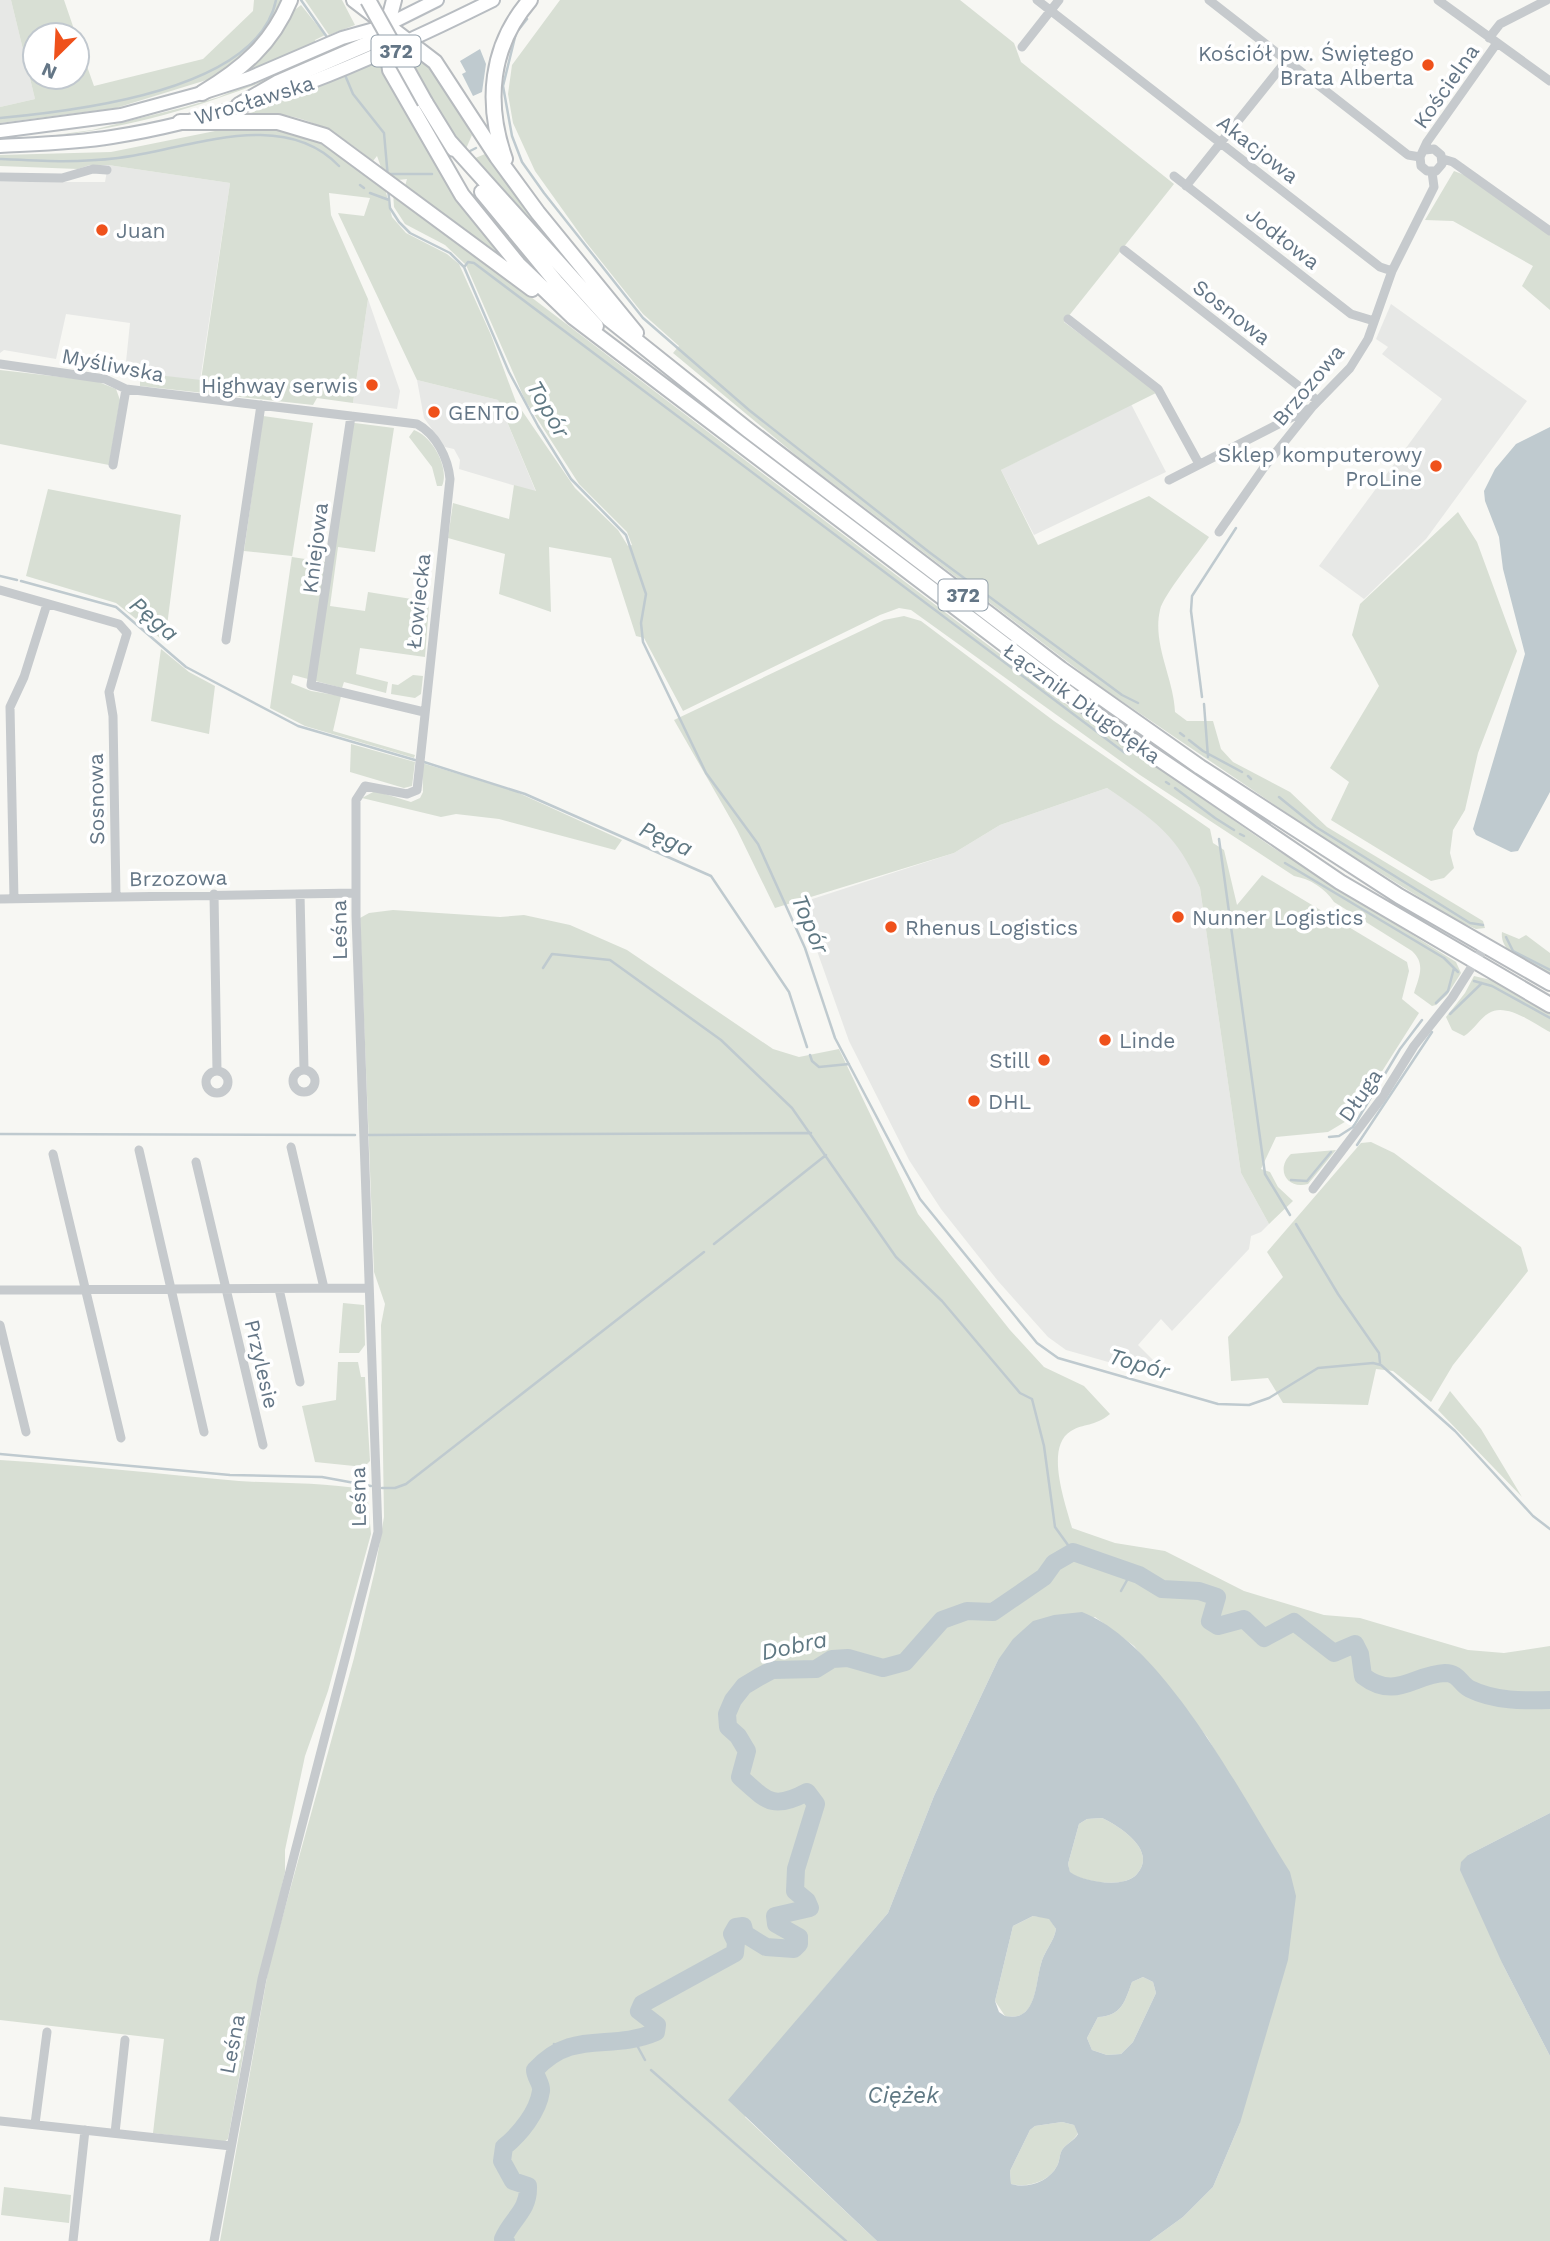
<svg xmlns="http://www.w3.org/2000/svg" width="1550" height="2241" font-family="'Work Sans',sans-serif">
  <rect width="100%" height="100%" fill="#f7f7f3"/>
  <path fill="#e7e8e6" d="M0 0H11L35 99 0 107Z
    M108 165 230 183 200 381 136 373V363L126 362 130 323 66 314 56 359 4 350 0 353V182H105Z
    M368 299 400 391 397 409 353 403Z
    M1391 304 1527 401 1426 539 1364 599 1319 566 1442 399 1382 354 1388 347 1376 339Z
    M417 380 498 400 536 492 459 469 460 460 454 449 445 447 424 418Z
    M1131 404 1166 472 1034 535 1001 470Z
    M1107 788 1160 823 1187 858 1200 888 1241 1173 1269 1224 1261 1232 1251 1236 1249 1249 1172 1331 1161 1319 1138 1345 1158 1365 1147 1373 1066 1350 1048 1337 998 1281 941 1209 909 1160 849 1041 800 903 954 853 1000 825Z"/>
  <path fill="#d8dfd4" d="M11 0H64L76 35H35V77H77V38L94 86 203 59 253 11 254 0H285L268 34 233 67 213 78 116 108 0 123V107L35 99Z
    M305 0H342L355 25 329 35Z
    M560 0H960L1014 43 1021 62 1174 184 1064 322 1158 392 1001 470 1038 545 1149 496 1209 537C1199 552 1163 595 1160 610 1152 644 1174 679 1175 712L1187 721H1213L1221 749 1233 762 1290 792 1327 827 1483 921 1485 928 1476 929 1456 920 1319 835 1098 685 798 457 673 353 679 346 643 314 585 241 535 171 513 123 508 94 512 65Z
    M301 5 325 35 315 40 316 43 238 75 265 54 292 12Z
    M406 51C432 51 460 114 472 135L465 151 442 120Z
    M319 54 320 58C229 98 141 128 41 137L92 130 185 107 219 97Z
    M374 64 382 66 450 187 512 266 405 186 407 179 398 180 381 167 377 156 373 161C346 139 318 120 283 115 272 114 260 115 250 113Z
    M263 126 307 136 333 150 385 188 392 217 406 233 447 254 459 264 491 335 516 402 575 488 618 530 628 546 632 545 627 532 579 484 525 400 466 265 445 245 405 224 394 207 393 192 1059 699 1272 847 1456 962 1461 973 1447 995 1436 1005 1432 1006 1414 993C1419 977 1426 964 1412 951L1334 902C1325 888 1310 879 1294 876L1140 775 911 610 899 608 880 615 683 711 644 638 636 636 611 558 549 547 551 612 499 594 505 554 448 538 453 503 509 519 514 485 536 491 498 400 417 380 338 213 364 216 370 198 329 193 331 215 368 299 353 403 317 398 313 405 140 386V373L201 380 230 183 108 165H90L78 169 0 166V155L111 152 220 130Z
    M485 154 600 303 473 159Z
    M1454 171 1470 177 1550 235V310L1522 286 1533 266 1453 221 1425 220Z
    M0 370 96 381 116 389 120 400 109 465 0 444Z
    M263 416 313 423 292 557 325 562 347 422 394 428 375 552 338 547 330 606 365 611 368 592 424 601 429 604 425 657 360 648 356 674 388 682 386 693 344 682 342 688 293 675 291 683 311 691 341 696 333 731 415 755 414 758 305 726 270 708 292 556 244 551Z
    M414 430C432 436 450 468 442 486H437L432 467 409 437Z
    M48 489 181 515 165 642 116 603 26 576Z
    M1458 512 1477 542 1517 651 1478 753 1465 810 1453 830 1450 853 1454 868 1444 878 1431 881 1331 820 1349 782 1330 768 1379 686 1352 635 1360 604Z
    M904 616 921 621 1054 721 1210 829 1213 843 1224 850 1237 905 1262 875 1407 962 1409 971 1402 999 1419 1013 1353 1117 1328 1132 1276 1137 1261 1169 1270 1172 1278 1187 1293 1201 1269 1224 1241 1173 1200 888C1177 834 1154 820 1107 788L1000 825 954 853 775 908 737 830 674 720 884 620Z
    M161 649 189 672 215 686 209 734 151 721Z
    M413 675 423 676 421 694 415 698 391 694 392 684 398 685Z
    M351 744 415 762 412 786 404 788 350 772Z
    M422 763 512 790 622 840 615 850 499 819 456 814 441 817 362 798 375 791 411 802 420 798 423 792Z
    M393 910 500 917 524 915 570 925 627 950 773 1049 799 1057 839 1049 918 1214 1010 1330 1044 1367 1084 1386 1110 1414C1094 1427 1084 1423 1071 1431 1044 1447 1066 1505 1072 1528L1115 1543 1165 1551 1244 1591 1324 1615 1360 1618 1468 1650 1504 1653 1550 1646V1813L1468 1855 1503 1965 1550 2056V2241H1150L1183 2217 1213 2187 1240 2123 1242 1797 1207 1737 1134 1646 1095 1617 998 1660 934 1796 888 1913 802 2014 745 2117 877 2241H220L269 1966 354 1658 375 1570 384 1517 381 1325 385 1304 374 1272 360 918 369 913Z
    M1502 932 1519 939 1526 935 1550 953V976C1533 966 1499 955 1502 932Z
    M1474 976 1491 980 1550 1014V1032C1535 1024 1506 1002 1489 1013 1479 1019 1474 1030 1464 1036L1452 1030 1446 1017 1465 993Z
    M1371 1142 1394 1153 1521 1247 1528 1271 1453 1365 1431 1402 1393 1371 1376 1369 1368 1405 1283 1403 1268 1378 1231 1381 1228 1337 1283 1277 1267 1252 1361 1143Z
    M1336 1150 1308 1184C1287 1190 1275 1169 1291 1154Z
    M343 1303 364 1305 365 1345 359 1353H339Z
    M338 1362H358L361 1377H365L370 1461 364 1467 315 1462 302 1406 336 1400Z
    M1450 1391 1481 1429 1522 1497 1438 1410Z
    M0 1460C80 1465 159 1474 239 1481 282 1484 324 1482 367 1490L371 1534 328 1691 305 1756 285 1850V1872L244 2050 228 2139 224 2142 153 2133 164 2039 0 2020Z
    M1102 1818C1119 1826 1158 1850 1137 1874 1124 1889 1084 1882 1070 1873L1068 1864 1079 1824 1087 1819Z
    M1033 1916 1049 1918 1056 1929C1054 1942 1044 1951 1041 1964 1035 1984 1037 2023 1005 2016L995 2001 1013 1926Z
    M1143 1977 1153 1982 1156 1993 1133 2042 1121 2054 1107 2055 1092 2050 1087 2038 1098 2017C1122 2016 1125 2001 1132 1982Z
    M1062 2122 1074 2125 1078 2133C1074 2141 1067 2143 1062 2150 1059 2155 1060 2161 1057 2166 1049 2182 1027 2188 1011 2184L1010 2171 1030 2130 1035 2126Z
    M4 2187 71 2195 69 2223 1 2215Z"/>
  <path fill="#bfcacf" fill-rule="evenodd" d="M480 49 486 64 482 92 473 96 462 74 466 72 460 61Z
    M1550 427V792L1518 851 1511 852 1476 835 1473 829 1525 654 1503 569 1499 537 1485 501 1484 491 1495 469 1516 444Z
    M1082 1612C1165 1644 1242 1797 1290 1872L1296 1896 1288 1960 1240 2123 1213 2187 1183 2217 1150 2241H877L728 2100 888 1913 934 1796 998 1660 1013 1639 1033 1621 1054 1615ZM1102 1818C1119 1826 1158 1850 1137 1874 1124 1889 1084 1882 1070 1872L1068 1864 1079 1824 1087 1819ZM1033 1916 1049 1919 1056 1929C1054 1942 1044 1951 1041 1964 1035 1983 1037 2023 1005 2016L999 2012 995 2001 1013 1926ZM1143 1977 1153 1982 1156 1993 1133 2042 1121 2054 1107 2055 1092 2050 1087 2038 1098 2017C1122 2016 1125 2001 1132 1982ZM1062 2122 1074 2125 1078 2134C1074 2141 1067 2143 1062 2150 1059 2155 1060 2161 1057 2166 1049 2182 1027 2189 1011 2184L1010 2171 1030 2130 1035 2126Z
    M1550 1813V2056L1503 1965 1460 1870 1461 1862 1468 1855Z"/>
  <g fill="none" stroke-linecap="round" stroke-linejoin="round">
    <path stroke="#bfcacf" stroke-width="2.5" d="M301 0 329 40
      M527 19 516 33 503 86 512 136 522 162 544 193 643 318 749 410 929 552 1122 695 1138 703
      M345 75 353 94 384 133 388 178
      M0 118C75 111 258 91 276 0
      M470 151 476 148
      M0 159C40 161 78 163 118 158 186 150 282 106 339 166
      M389 174H432
      M360 185 364 188
      M388 188 390 208 399 222 410 233 450 253 464 267 509 372 538 426 571 479 626 535 646 594 641 623 643 642 706 773 758 844 805 948 835 1038 920 1199 1037 1343 1058 1358 1218 1404 1249 1405 1269 1398 1318 1368 1373 1363 1381 1365 1455 1431 1533 1516 1550 1529
      M370 193 389 200
      M465 266 468 262 474 263 1125 753
      M0 576 17 580
      M21 581 116 607 186 667 298 726 415 760
      M1202 697 1191 611 1192 596 1236 528
      M1204 704 1208 757
      M1180 733 1184 736
      M1189 740 1203 751 1242 772
      M424 762 525 794 711 876 789 992 807 1047
      M1248 776 1251 779
      M1166 782 1169 784
      M1175 788 1215 818
      M1279 797 1316 827 1470 923 1483 925
      M1215 818 1234 830
      M1240 834 1244 836
      M1219 839 1265 1174 1290 1215
      M1285 863 1444 958 1458 972
      M1506 937 1513 951 1550 970
      M543 968 552 954 610 960 721 1040 792 1108 896 1257 942 1301 1020 1393 1032 1399 1044 1446 1055 1527 1073 1552
      M1474 981 1492 986 1550 1018
      M1436 1003 1448 991 1454 968
      M1450 1014 1482 983
      M810 1055 812 1061 819 1067 849 1064
      M0 1134 355 1135
      M367 1135 811 1133
      M1329 1137 1339 1136 1353 1127 1400 1049 1422 1020
      M1357 1145 1432 1032
      M1291 1180 1307 1181 1331 1152
      M1296 1224 1338 1294 1379 1353 1380 1363
      M714 1244 826 1155
      M0 1454 230 1475 322 1477 371 1486
      M382 1488H395L406 1484 704 1252
      M1121 1591 1131 1573
      M633 2038 645 2060
      M554 2044 557 2051
      M651 2070 846 2241"/>
    <path stroke="#bfcacf" stroke-width="18" d="M506 2241 503 2239C512 2218 529 2211 528 2186L513 2181 502 2161 504 2147C520 2134 538 2112 541 2091 542 2084 535 2077 535 2070 573 2028 610 2052 656 2032L657 2025 639 2011 642 2004 735 1953 736 1942 732 1934 736 1927 743 1926 745 1934 766 1947 794 1949 799 1944V1937L776 1924 775 1916 810 1908 807 1901 795 1891 796 1869 816 1804 807 1792C772 1811 766 1800 740 1777L747 1751 738 1736 728 1727 727 1714 733 1700 744 1686 759 1677 772 1670 816 1669 832 1659 848 1658 883 1668 905 1662 942 1620 967 1611 993 1612 1044 1577 1054 1563 1073 1552 1139 1575 1162 1589 1199 1591 1217 1597 1210 1621 1218 1626 1244 1619 1264 1638 1294 1622 1334 1653 1355 1644 1360 1654 1363 1676C1396 1701 1414 1674 1445 1673 1459 1673 1460 1684 1470 1689 1494 1701 1524 1701 1550 1700"/>
    <g stroke="#b8bdc2" stroke-width="16">
      <path id="secondary" d="M0 131 121 115 202 93 249 78 342 38 385 26 437 0
        M0 146C37 144 75 143 112 137 247 116 372 60 493 0"/>
    </g>
    <g stroke="#b7bbbf" stroke-width="18">
      <path id="primary" d="M354 0 435 62 497 157 538 213 636 333
        M385 31 390 70 462 195 518 264 573 317 1121 733 1340 882 1550 1005
        M202 93C242 69 272 44 290 0
        M425 102 454 149
        M239 105 277 83 367 44 389 19 394 0
        M180 122H278L325 136 532 289
        M449 141 609 319 748 430 1061 669 1200 767 1399 896 1550 983
        M505 159C485 103 490 46 530 0
        M482 192 556 282 596 326"/>
    </g>
    <path stroke="#c6cacd" stroke-width="9" d="M1037 0 1380 267 1392 271
      M1209 0 1408 155 1420 157
      M1438 0 1550 81
      M1489 38 1500 24 1547 0
      M1022 47 1059 0
      M1425 150 1434 149 1441 155 1442 164 1436 171H1427L1421 166 1420 157 1427 142 1497 43
      M1443 159 1453 162 1550 231
      M1174 176 1351 314 1374 321
      M0 177 62 178 93 169 107 170
      M1186 186 1286 61
      M1124 250 1318 401
      M1068 319 1158 389 1198 462
      M0 364 105 379 126 389 417 424C436 434 448 458 450 479L417 790 407 794 365 786 356 800V916L378 1532 262 1979 214 2241
      M351 416 311 685 424 712
      M113 465 126 389
      M1169 480 1308 409
      M1219 532 1265 466 1313 406 1350 368 1368 339 1392 271 1434 187 1432 172
      M0 590 119 624 127 633 109 692 113 716 116 897
      M226 640 261 405
      M214 894 217 1071
      M300 894 304 1069
      M0 899 356 893
      M14 899 10 707 24 677 47 604
      M293 1081a11 11 0 1 1 22 0a11 11 0 1 1-22 0Z
      M206 1082a11 11 0 1 1 22 0a11 11 0 1 1-22 0Z
      M291 1147 324 1288
      M139 1150 204 1432
      M53 1154 121 1438
      M196 1162 263 1445
      M1313 1189 1381 1099 1414 1046 1452 998 1485 946
      M279 1289 300 1382
      M0 1290 369 1288
      M0 1325 26 1432
      M0 2121 231 2146
      M35 2124 47 2032
      M115 2133 125 2040
      M73 2241 85 2130"/>
    <use href="#secondary" stroke="#fff" stroke-width="12"/>
    <use href="#primary" stroke="#fff" stroke-width="14"/>
    <g stroke="#b7bbbf" stroke-width="18" stroke-linecap="butt">
      <path id="primary-bridge" d="M368 0 425 102"/>
    </g>
    <use href="#primary-bridge" stroke="#fff" stroke-width="14"/>
  </g>
  <g fill="#ef511b" stroke="#fff" stroke-width="2.5">
    <circle cx="1428" cy="65" r="7"/>
    <circle cx="102" cy="230" r="7"/>
    <circle cx="372" cy="385" r="7"/>
    <circle cx="434" cy="412" r="7"/>
    <circle cx="1436" cy="466" r="7"/>
    <circle cx="1178" cy="917" r="7"/>
    <circle cx="891" cy="927" r="7"/>
    <circle cx="1105" cy="1040" r="7"/>
    <circle cx="1044" cy="1060" r="7"/>
    <circle cx="974" cy="1101" r="7"/>
  </g>
  <g text-anchor="middle" dominant-baseline="central" stroke-width="7" stroke-linejoin="round" paint-order="stroke">
    <g fill="#fff" stroke="#929faa" stroke-width="2">
      <rect x="371.5" y="35.5" width="49" height="31" rx="5"/>
      <rect x="938.5" y="579.5" width="49" height="31" rx="5"/>
    </g>
    <g font-size="19" font-weight="bold" fill="#647686">
      <text x="396" y="51">372</text>
      <text x="963" y="595">372</text>
    </g>
    <g font-size="21" fill="#647686" stroke="#fff" text-anchor="start">
      <text x="1414" y="53" text-anchor="end">Kościół pw. Świętego<tspan x="1414" dy="24">Brata Alberta</tspan></text>
      <text x="116" y="230">Juan</text>
      <text x="358" y="385" text-anchor="end">Highway serwis</text>
      <text x="448" y="412">GENTO</text>
      <text x="1422" y="454" text-anchor="end">Sklep komputerowy<tspan x="1422" dy="24">ProLine</tspan></text>
      <text x="1192" y="917">Nunner Logistics</text>
      <text x="905" y="927">Rhenus Logistics</text>
      <text x="1119" y="1040">Linde</text>
      <text x="1030" y="1060" text-anchor="end">Still</text>
      <text x="988" y="1101">DHL</text>
    </g>
    <g font-size="21" fill="#647686" stroke="#fff">
      <text transform="translate(1446 86) rotate(-55)">Kościelna</text>
      <text transform="translate(254 100) rotate(-17)">Wrocławska</text>
      <text transform="translate(1258 149) rotate(38)">Akacjowa</text>
      <text transform="translate(1283 238) rotate(38)">Jodłowa</text>
      <text transform="translate(1232 312) rotate(38)">Sosnowa</text>
      <text transform="translate(113 365) rotate(11)">Myśliwska</text>
      <text transform="translate(1308 385) rotate(-50)">Brzozowa</text>
      <text transform="translate(315 548) rotate(-83)">Kniejowa</text>
      <text transform="translate(418 601) rotate(-84)">Łowiecka</text>
      <text transform="translate(1082 703) rotate(36)">Łącznik Długołęka</text>
      <text transform="translate(96 799) rotate(-91)">Sosnowa</text>
      <text transform="translate(178 878) rotate(-1)">Brzozowa</text>
      <text transform="translate(339 930) rotate(-91)">Leśna</text>
      <text transform="translate(1360 1095) rotate(-55)">Długa</text>
      <text transform="translate(262 1364) rotate(77)">Przylesie</text>
      <text transform="translate(358 1497) rotate(-91)">Leśna</text>
      <text transform="translate(232 2044) rotate(-79)">Leśna</text>
    </g>
    <g font-size="23" font-style="italic" fill="#5f7883" stroke="#fff">
      <text transform="translate(548 409) rotate(60)">Topór</text>
      <text transform="translate(154 619) rotate(40)">Pęga</text>
      <text transform="translate(666 839) rotate(24)">Pęga</text>
      <text transform="translate(810 924) rotate(67)">Topór</text>
      <text transform="translate(1139 1364) rotate(16)">Topór</text>
      <text transform="translate(794 1646) rotate(-12)">Dobra</text>
      <text x="903" y="2095">Ciężek</text>
    </g>
  </g>
  <g transform="translate(56 56) rotate(204)"><circle r="33" fill="#ffffff" stroke="#c1c8cf" stroke-width="2"/>
  <path d="M0-5L12 26L0 18L-12 26Z" fill="#ef511b"/>
  <text y="-10" font-size="19" font-weight="bold" text-anchor="middle" fill="#647686">N</text>
  </g>
</svg>
